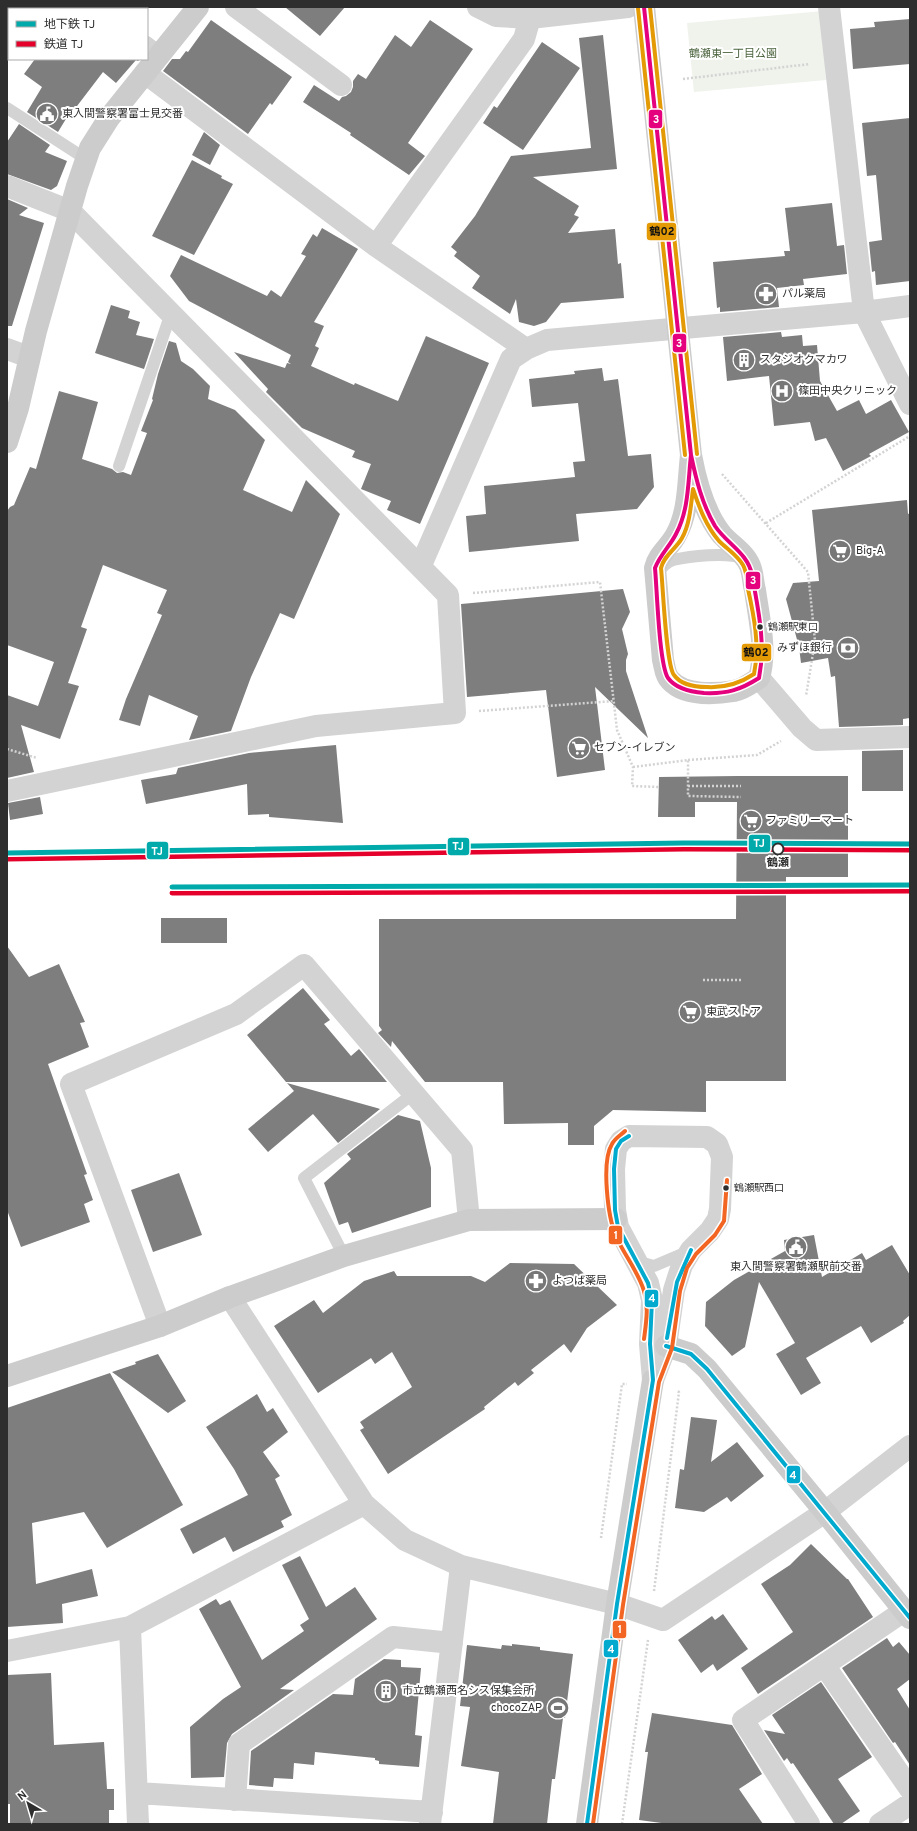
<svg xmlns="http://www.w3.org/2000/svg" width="917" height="1831" font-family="Overpass,'Noto Sans JP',sans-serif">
  <rect width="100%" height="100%" fill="#fff"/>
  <path fill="#eff3ec" d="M823 11 826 80 694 92 687 23Z"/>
  <path fill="#7e7e7e" d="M285 7H345L320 36Z
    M910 19V64L853 69 850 29 875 27 874 22Z
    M211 20 292 77 272 105 270 103 248 134 163 71 172 59H180L186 51 188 52Z
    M430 20 473 49 408 143 425 156 409 175 350 135 351 133 303 102 314 85 339 101 342 97 346 96 351 92 353 87V81L358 74 366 79 395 35 411 47Z
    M603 35 617 169 533 177 579 206 574 215 579 217 568 233 615 229 618 264 621 263 624 298 561 303 546 322 534 326 519 322 516 299 510 314 472 288 480 276 454 256 457 252 451 247 475 216 511 156 591 148 579 38Z
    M542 42 580 68 523 150 483 123 494 106 497 108Z
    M35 59H140L138 61 136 60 116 83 103 72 74 110 72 109 58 132 27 112 42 87 24 74Z
    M910 118V281L876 285 875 271 872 272 869 242 882 240 876 175 867 176 862 123Z
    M19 124 50 145 45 152 67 161 57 186 51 190 7 174V142Z
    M204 132 220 145 210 165 192 155Z
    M192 160 222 176 221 178 233 184 194 255 152 236Z
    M7 199 28 208 19 215 44 223 12 326H7Z
    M832 203 837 246 844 245 847 274 803 279 804 285 777 288 779 307 720 312V307L717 308 713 262 785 256 784 251H790L785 208Z
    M322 228 358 249 314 322 324 326 315 346 319 348 311 366 354 385 355 383 398 401 426 336 489 363 420 524 387 510 391 501 361 489 371 464 352 457 355 451 302 428 266 392 268 389 234 352 285 368 287 363 291 364 288 362 291 355 189 301 170 276 181 255 267 296 271 290 281 297 306 256 301 254 313 234 317 237Z
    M111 305 130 311 128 318 140 322 136 335 154 339 144 369 95 353Z
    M781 332 782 337 802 335 803 346 817 345 820 381 837 411 859 400 866 414 891 400 909 432 869 454 871 456 843 471 826 438 815 441 810 422 774 426 769 376 727 381 723 337Z
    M169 341 176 343 181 361 193 369 210 386 208 399 235 410 265 440 243 490 292 512 306 480 340 514 294 619 280 613 251 677 231 731 189 740 198 716 149 695 140 726 119 720 126 699 162 615 157 613 167 590 103 565 81 627 87 629 68 683 79 686 60 739 21 725 34 772 7 778V695L38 706 54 662 7 645V511L10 507 14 505 30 467 36 469 59 391 98 402 82 459 112 469 117 473 123 472 131 475 147 433 141 431 153 400 152 399 158 374Z
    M602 368 604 381 618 379 628 456 651 454 654 487 637 509 576 514 579 541 469 552 466 516 486 514 484 486 575 477 573 462 585 461 578 403 532 407 529 379 575 374 574 371Z
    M907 500 908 514 910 513V718L903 719V725L839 727 835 676 831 677 828 658 801 663 799 647 786 599 793 583 819 581 812 510Z
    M623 589 630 612 622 629 628 654 626 660V671L648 738 595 687 605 770 557 777 546 690 467 697 461 604Z
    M336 745 343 823 269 817V814L248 815 247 784 146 804 141 780 176 774 178 768 249 753Z
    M903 750V791H862V751Z
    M737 776H848V877H786V1081H706V1112L613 1110 594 1126V1145H568V1123L504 1124 503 1082H425L392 1041 391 1047 378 1033 382 1030 379 1026V919H736L737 802H695V817H658L659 777Z
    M40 797 43 814 10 820 8 803Z
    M161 918H227V943H161Z
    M7 946 29 977 59 964 85 1022 80 1023 89 1047 48 1064 87 1174 84 1175 93 1200 84 1204 90 1222 21 1247 7 1210Z
    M303 988 330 1020 324 1024 351 1056 359 1049 387 1082H286L247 1035Z
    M287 1083 377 1108 380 1109 338 1143 313 1114 268 1152 248 1129 294 1091Z
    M398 1115 420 1121 431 1168V1207L352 1233 348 1222 339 1225 324 1183 351 1159 347 1154Z
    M179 1173 202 1235 153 1252 131 1190Z
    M814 1235 822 1277 862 1253 866 1260 892 1245 910 1275V1315L903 1321 904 1323 871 1343 861 1326 806 1358 821 1383 801 1395 776 1354 795 1343 759 1282 745 1347 732 1356 705 1326 706 1302 734 1280 785 1251 784 1240Z
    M510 1263 574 1264 617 1305 587 1328 571 1353 564 1344 531 1370 534 1373 518 1386 515 1382 484 1407 485 1409 388 1474 360 1430 364 1428 360 1422 412 1387 392 1352 375 1364 371 1358 318 1393 274 1326 314 1300 323 1313 364 1281 394 1271 397 1276H471L485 1282Z
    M158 1354 186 1401 168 1413 112 1372 136 1364 135 1362Z
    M110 1373 183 1505 107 1548 84 1512 32 1523 36 1584 92 1569 98 1596 62 1604 63 1623 7 1627V1408Z
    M257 1394 267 1412 273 1408 288 1432 263 1452 280 1476 275 1479 292 1515 281 1521 284 1527 233 1552 225 1537 193 1554 180 1529 248 1495 234 1469 206 1427Z
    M691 1417 717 1420 711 1462 737 1442 764 1476 731 1502 727 1497 704 1512 675 1508 680 1469 684 1470Z
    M811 1544 847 1579H848L873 1617 758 1694 741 1668 793 1632 761 1584 790 1565Z
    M300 1556 326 1607 355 1587 377 1619 280 1689 294 1690 232 1734 227 1743 224 1777 191 1778 190 1727 223 1699 241 1687 199 1609 216 1599 220 1605 230 1600 262 1660 304 1631 300 1625 309 1619 282 1565Z
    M723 1614 748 1649 717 1671 713 1664 701 1673 678 1640 712 1616 715 1620Z
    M887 1638 893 1647 899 1642 910 1655V1679L897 1689 910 1710V1765L895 1742 893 1743 842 1668Z
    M512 1644 540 1647V1650L573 1654 565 1718H563L555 1779H552L547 1824H493L499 1772 461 1766 470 1707 460 1706 467 1645 501 1649 502 1645 512 1646Z
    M384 1659 401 1660V1667L421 1668 415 1735 422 1736 419 1767 379 1764V1761L375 1760V1758L315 1752 314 1765 294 1763 293 1779 274 1778 273 1787 249 1785 251 1751 333 1694 353 1695 355 1679Z
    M51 1673 54 1745 104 1742 107 1789H114V1810H109V1824H10V1804H7V1675Z
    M821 1682 872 1757 838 1779 860 1811 841 1824H834L793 1763 791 1764 787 1758 784 1761 764 1730 785 1734 772 1715Z
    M652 1713 732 1725 762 1774 739 1789 763 1824H669L639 1820 648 1752H645Z"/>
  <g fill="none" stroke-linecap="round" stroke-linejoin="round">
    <path stroke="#d3d3d3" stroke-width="2.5" stroke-dasharray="2 2" stroke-linecap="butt" d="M683 79 810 64
      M722 474 808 572 815 641 806 696
      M766 523 910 436
      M473 593 600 582 617 730 633 767 632 786 659 787
      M479 711 614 701
      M7 749 37 758
      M688 760 757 755 781 741
      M633 767 688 760V796L741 797
      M688 786H741
      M703 980H742
      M601 1538 622 1384H627
      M654 1591 679 1392 676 1391
      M622 1824 648 1640"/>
    <path stroke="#d3d3d3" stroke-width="12" d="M103 7 106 9
      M147 42 161 53
      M7 108 86 159
      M119 466 171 313
      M658 572C662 567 667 562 673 560 690 556 726 552 743 558
      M344 1256 304 1178 414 1093
      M636 1258 643 1263 654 1266 687 1252"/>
    <path stroke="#d3d3d3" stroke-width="22" d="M236 7 341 85
      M478 7 496 16 530 18 628 7
      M829 7 864 312 910 404
      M145 73 376 246 526 349
      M7 186 70 211 448 595 455 713 316 726 7 791
      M376 246 524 39 530 18
      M7 349 29 357
      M421 565 511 359 526 349 547 340 864 312 910 306
      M759 678 802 728 816 740 910 737
      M629 1136 707 1137 717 1144 722 1157 720 1209 718 1219 710 1231 691 1250 682 1265 674 1290 666 1346 653 1380 650 1344 652 1300 648 1283 618 1227 615 1210 614 1169 616 1149 621 1141Z
      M230 1297 364 1504 405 1540 461 1566 617 1604 663 1620 825 1512 910 1446
      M160 1326 71 1084 236 1014 304 965 462 1150 469 1220
      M7 1651 130 1627
      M824 1665 910 1789
      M138 1793 432 1812
      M235 1800 239 1744 393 1637 452 1643
      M138 1824 130 1627 364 1504
      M430 1824 461 1566
      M809 1824 743 1720 904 1611
      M880 1824 910 1804"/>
    <path stroke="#ccc" stroke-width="22" d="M644 7 691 455C696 482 704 513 722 535 731 545 745 553 750 566 753 573 753 583 755 590 759 619 767 650 759 678 751 683 744 689 734 691 715 694 684 696 670 680 665 675 665 667 663 660L655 568C659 553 669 548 676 535 689 512 688 481 691 455
      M7 442 18 408 36 331 77 186 90 148 109 118 198 7
      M666 1346 691 1354 707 1369 825 1512 910 1618
      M7 1376 160 1326 230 1297 344 1256 469 1220 616 1219
      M587 1824 617 1604 653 1380"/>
    <g stroke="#fff" stroke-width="7">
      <path id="bus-1" d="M667 1338 677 1282 691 1250
        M666 1346 691 1354 707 1369 910 1618
        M587 1824 617 1604 653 1380 650 1344 652 1300 648 1283 618 1227 615 1210 614 1169 616 1149 621 1141 629 1136"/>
    </g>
    <g stroke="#fff" stroke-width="7">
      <path id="bus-2" d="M644 7 691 455
        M691 455C696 479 702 504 715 526 727 544 748 553 752 575 758 609 766 643 759 678 740 690 727 694 704 693 692 692 676 689 668 678 659 664 657 589 655 568 660 555 670 546 676 534 689 510 688 481 691 455Z"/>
    </g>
    <g stroke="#fff" stroke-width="7">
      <path id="bus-3" d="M625 1131C621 1135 615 1138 612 1144 601 1162 608 1218 616 1236 624 1255 638 1271 644 1291 649 1307 646 1323 644 1339
        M593 1824 623 1605 659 1382 672 1348 680 1291 687 1268 696 1254 715 1235 724 1221 727 1180"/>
    </g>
    <g stroke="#fff" stroke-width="7">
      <path id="bus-4" d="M650 7 697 454
        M638 8 685 455
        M693 489C699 507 706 526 719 541 727 549 737 555 743 565 747 572 747 581 748 589 754 616 760 646 754 674 739 684 725 688 707 687 696 687 681 685 674 675 666 665 663 586 661 568 664 555 676 549 682 538 690 524 691 504 693 489Z"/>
    </g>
    <use href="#bus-1" stroke="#00a9ce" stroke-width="4"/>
    <use href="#bus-2" stroke="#e5007d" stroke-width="4"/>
    <use href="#bus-3" stroke="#f26522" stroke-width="4"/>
    <use href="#bus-4" stroke="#e39a05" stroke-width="4"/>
    <g stroke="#fff" stroke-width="8">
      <path id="rail-1" d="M7 859 684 849 910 850
        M172 893 910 891"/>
    </g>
    <use href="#rail-1" stroke="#e4002b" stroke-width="5"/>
    <g stroke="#fff" stroke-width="8">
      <path id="metro-1" d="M7 853 684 843 910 844
        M172 887 910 885"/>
    </g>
    <use href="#metro-1" stroke="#01aaaa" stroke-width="5"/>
  </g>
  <defs>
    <g id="civic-disc" transform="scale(1.15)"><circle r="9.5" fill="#777" stroke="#fff"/><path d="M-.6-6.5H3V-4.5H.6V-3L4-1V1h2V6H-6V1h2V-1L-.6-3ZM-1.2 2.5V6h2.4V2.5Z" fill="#fff"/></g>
    <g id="pharmacy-disc" transform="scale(1.15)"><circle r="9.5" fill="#777" stroke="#fff"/><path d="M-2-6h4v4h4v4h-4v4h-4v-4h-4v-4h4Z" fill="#fff"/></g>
    <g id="building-disc" transform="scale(1.15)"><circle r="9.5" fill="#777" stroke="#fff"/><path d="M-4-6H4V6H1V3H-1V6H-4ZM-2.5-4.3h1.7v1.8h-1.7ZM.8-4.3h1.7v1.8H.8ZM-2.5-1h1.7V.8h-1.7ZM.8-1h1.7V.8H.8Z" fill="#fff"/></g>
    <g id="hospital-disc" transform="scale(1.15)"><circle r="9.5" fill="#777" stroke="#fff"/><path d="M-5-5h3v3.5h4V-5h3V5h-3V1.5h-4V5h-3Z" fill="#fff"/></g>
    <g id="supermarket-disc" transform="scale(1.15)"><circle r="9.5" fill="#777" stroke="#fff"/><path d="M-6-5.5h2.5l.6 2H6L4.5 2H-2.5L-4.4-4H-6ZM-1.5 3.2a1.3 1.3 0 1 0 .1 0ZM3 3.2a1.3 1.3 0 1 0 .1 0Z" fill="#fff"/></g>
    <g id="bank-disc" transform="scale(1.15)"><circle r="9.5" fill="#777" stroke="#fff"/><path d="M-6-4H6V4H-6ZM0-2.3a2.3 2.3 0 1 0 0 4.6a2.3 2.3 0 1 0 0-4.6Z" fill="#fff"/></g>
    <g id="stadium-disc" transform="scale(1.15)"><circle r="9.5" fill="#777" stroke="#fff"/><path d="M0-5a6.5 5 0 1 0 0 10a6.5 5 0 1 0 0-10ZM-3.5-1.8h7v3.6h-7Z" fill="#fff"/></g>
  </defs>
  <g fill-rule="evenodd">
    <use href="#civic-disc" x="47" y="114"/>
    <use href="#pharmacy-disc" x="766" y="294"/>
    <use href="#building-disc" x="744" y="360"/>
    <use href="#hospital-disc" x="782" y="391"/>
    <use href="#supermarket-disc" x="840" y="551"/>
    <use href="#bank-disc" x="848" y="648"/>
    <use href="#supermarket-disc" x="579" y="748"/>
    <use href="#supermarket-disc" x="751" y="821"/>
    <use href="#supermarket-disc" x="690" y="1012"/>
    <use href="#civic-disc" x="796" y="1247"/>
    <use href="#pharmacy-disc" x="536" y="1281"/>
    <use href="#building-disc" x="386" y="1691"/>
    <use href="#stadium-disc" x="558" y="1708"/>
  </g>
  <g fill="#2e2e2e" stroke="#fff" stroke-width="1.5">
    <circle cx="760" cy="627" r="3.5"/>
    <circle cx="726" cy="1188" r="3.5"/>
  </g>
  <circle fill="#fff" stroke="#2e2e2e" stroke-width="2" cx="778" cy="849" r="5.5"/>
  <g text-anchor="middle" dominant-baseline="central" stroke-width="4" stroke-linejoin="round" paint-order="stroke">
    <g font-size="10" fill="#2e2e2e" stroke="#fff" text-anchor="start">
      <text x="768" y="627">鶴瀬駅東口</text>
      <text x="734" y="1188">鶴瀬駅西口</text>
    </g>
    <g font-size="11" fill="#4d653f" stroke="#fff">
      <text x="733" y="54">鶴瀬東一丁目公園</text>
    </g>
    <g font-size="11" fill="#2e2e2e" stroke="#fff" text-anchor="start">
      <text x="62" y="114">東入間警察署富士見交番</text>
      <text x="782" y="294">パル薬局</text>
      <text x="760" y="360">スタジオクマカワ</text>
      <text x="798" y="391">篠田中央クリニック</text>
      <text x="856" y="551">Big-A</text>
      <text x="832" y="648" text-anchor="end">みずほ銀行</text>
      <text x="594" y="748">セブン-イレブン</text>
      <text x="766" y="821">ファミリーマート</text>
      <text x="706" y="1012">東武ストア</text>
      <text x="796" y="1267" text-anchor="middle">東入間警察署鶴瀬駅前交番</text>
      <text x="552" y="1281">よつば薬局</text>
      <text x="402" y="1691">市立鶴瀬西名シス保集会所</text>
      <text x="542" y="1708" text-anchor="end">chocoZAP</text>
    </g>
    <g font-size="11" font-weight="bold" fill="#2e2e2e" stroke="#fff">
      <text x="778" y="863">鶴瀬</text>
    </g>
  </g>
  <g stroke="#fff" stroke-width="1.5">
    <rect x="648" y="109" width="15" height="20" rx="4" fill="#e5007d"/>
    <rect x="646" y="222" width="31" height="19" rx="4" fill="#e39a05"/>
    <rect x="672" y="333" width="15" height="20" rx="4" fill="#e5007d"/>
    <rect x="745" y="571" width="16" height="19" rx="4" fill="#e5007d"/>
    <rect x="741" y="643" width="31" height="19" rx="4" fill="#e39a05"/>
    <rect x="748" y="834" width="23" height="19" rx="4" fill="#01aaaa"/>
    <rect x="447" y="837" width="23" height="19" rx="4" fill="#01aaaa"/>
    <rect x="146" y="841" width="23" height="19" rx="4" fill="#01aaaa"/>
    <rect x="608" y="1225" width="15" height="20" rx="4" fill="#f26522"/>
    <rect x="644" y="1289" width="15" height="19" rx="4" fill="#00a9ce"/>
    <rect x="786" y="1465" width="15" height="19" rx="4" fill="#00a9ce"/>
    <rect x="612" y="1620" width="15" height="19" rx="4" fill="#f26522"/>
    <rect x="603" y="1639" width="16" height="19" rx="4" fill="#00a9ce"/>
  </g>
  <g font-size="11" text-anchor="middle" font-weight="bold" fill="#fff">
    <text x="656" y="123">3</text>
    <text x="679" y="347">3</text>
    <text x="753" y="584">3</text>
    <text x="759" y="847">TJ</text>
    <text x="458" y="850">TJ</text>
    <text x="157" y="855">TJ</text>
    <text x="616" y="1239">1</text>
    <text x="652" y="1302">4</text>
    <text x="793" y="1479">4</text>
    <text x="620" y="1633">1</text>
    <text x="611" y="1653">4</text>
  </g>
  <g font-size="11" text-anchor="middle" font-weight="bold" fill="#111">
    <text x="662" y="235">鶴02</text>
    <text x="756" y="656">鶴02</text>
  </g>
  <rect width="917" height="1831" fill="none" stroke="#2e2e2e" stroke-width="16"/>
  <rect x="8" y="8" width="140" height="52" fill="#ffffff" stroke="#ababab"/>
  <rect x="16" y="21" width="20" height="6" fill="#01aaaa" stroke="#ababab"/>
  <text x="44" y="28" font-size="12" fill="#2e2e2e">地下鉄 TJ</text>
  <rect x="16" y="41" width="20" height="6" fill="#e4002b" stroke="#ababab"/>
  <text x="44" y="48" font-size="12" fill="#2e2e2e">鉄道 TJ</text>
  <g transform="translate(28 1803) rotate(322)" stroke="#ffffff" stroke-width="3" paint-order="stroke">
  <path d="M0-3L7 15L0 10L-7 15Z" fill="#2e2e2e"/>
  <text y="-6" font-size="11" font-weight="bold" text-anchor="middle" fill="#2e2e2e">N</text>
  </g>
</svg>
